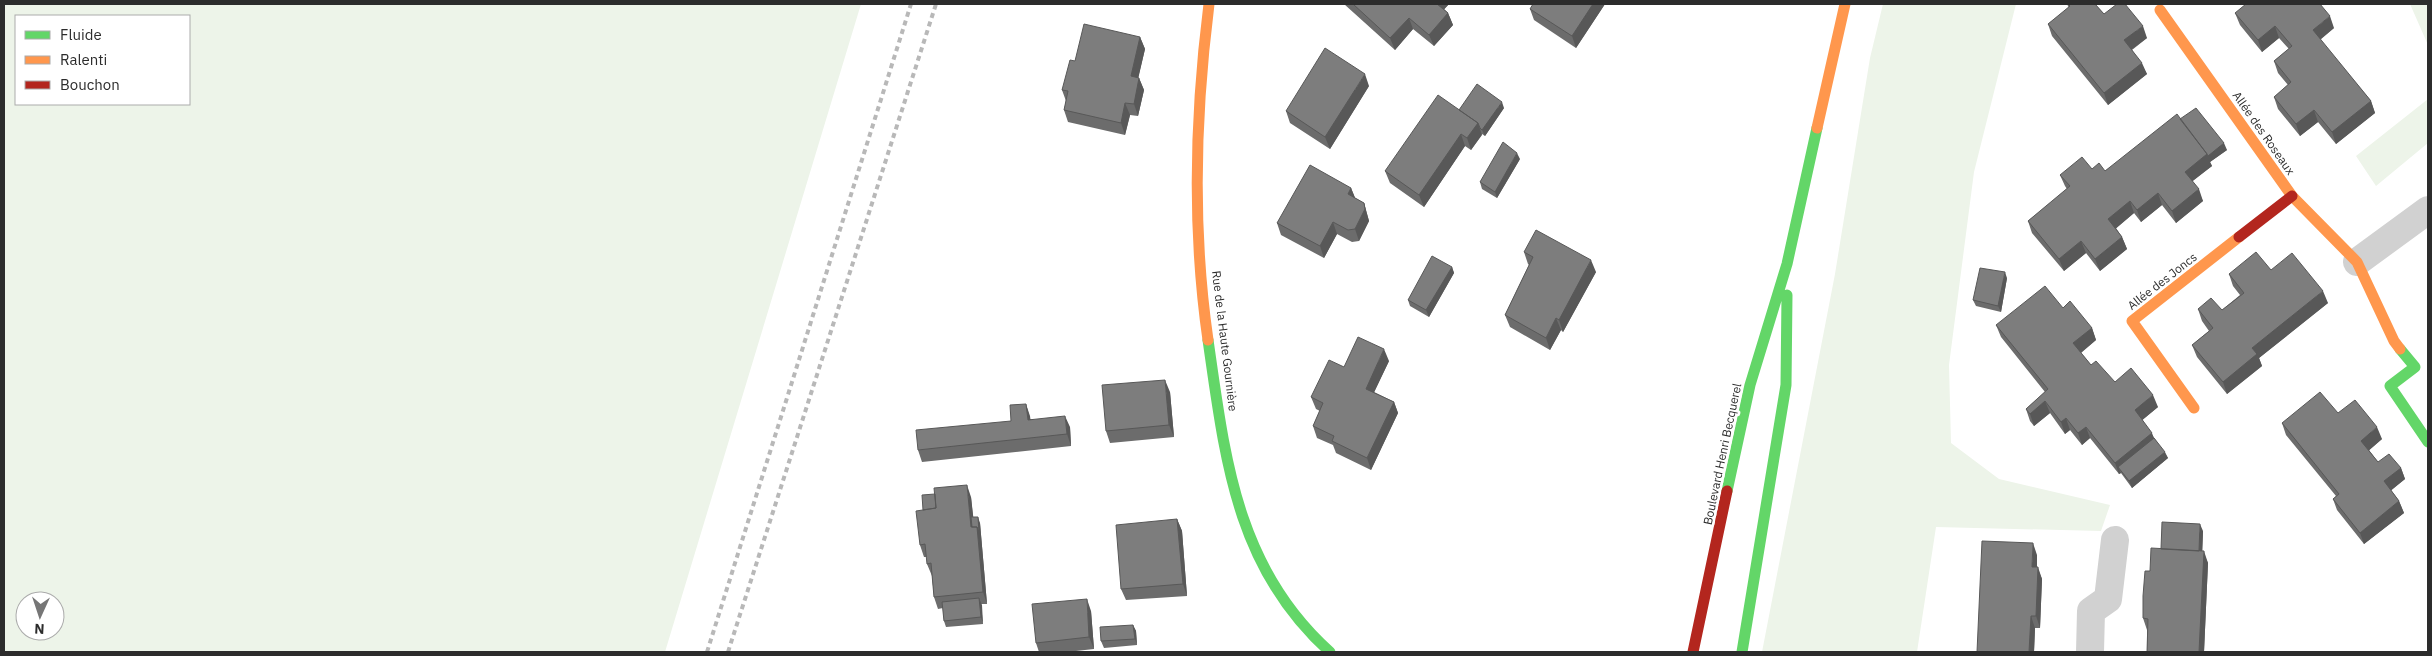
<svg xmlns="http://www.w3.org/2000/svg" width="2432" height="656" font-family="'IBM Plex Sans',sans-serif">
  <rect width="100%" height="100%" fill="#fff"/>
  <path fill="#edf4e9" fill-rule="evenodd" d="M4 4H861L665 652H4ZM16 16H189V104H16ZM25 601H55V631H25Z
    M1883 4H2016L1974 172 1949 365 1951 443 1999 479 2110 505 2101 531 1936 527 1917 652H1762L1835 274 1870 58Z
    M2410 4H2428V45Z
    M2428 99V143L2376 186 2356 156Z"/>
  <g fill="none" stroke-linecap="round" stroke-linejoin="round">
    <path stroke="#d1d1d1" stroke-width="28" d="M2357 262 2428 210
      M2090 652 2091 611 2108 599 2115 540"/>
    <path stroke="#63d668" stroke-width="11" d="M1208 340C1225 458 1236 568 1330 652
      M2400 349 2415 367 2390 386 2428 442
      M1727 491 1750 385 1787 264 1817 128
      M1742 652 1786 385 1787 295"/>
    <path stroke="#ff974d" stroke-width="11" d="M2160 10 2292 196 2357 262 2394 341 2400 349
      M1817 128 1845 4
      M1208 340C1192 229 1195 115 1209 4
      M2194 408 2132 321 2239 237"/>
    <path stroke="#b3261e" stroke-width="11" d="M2239 237 2292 196
      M1693 652 1727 491"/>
    <path stroke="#b8b8b8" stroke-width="4" stroke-dasharray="5 4" stroke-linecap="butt" d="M707 652 911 4
      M728 652 936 4"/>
  </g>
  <path fill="#6c6c6c" d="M1344 4H1449L1444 9 1448 13 1453 25 1434 46 1413 29 1395 50Z
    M1605 4 1576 48 1534 20 1530 9Z
    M2067 4H2095L2104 14 2147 38 2132 50 2147 74 2108 105 2052 36 2048 24 2069 8Z
    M2235 13 2334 28 2320 40 2371 101 2375 113 2336 144 2318 122 2300 136 2278 109 2274 97 2288 85 2278 73 2274 61 2289 49 2279 38 2262 52 2240 25Z
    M1140 37 1145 49 1138 78H1139L1144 90 1138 116 1130 115 1125 135 1068 122 1064 110 1066 101 1062 90 1075 61Z
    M1369 86 1330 149 1290 123 1286 111Z
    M1504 108 1485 136 1482 134 1471 150 1465 146 1424 207 1390 183 1385 171 1459 110Z
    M2180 119 2227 150 2210 162 2212 166 2192 181 2203 201 2176 223 2162 205 2141 222 2134 213 2116 228 2122 237 2127 249 2100 271 2086 253 2064 271 2032 233 2028 221 2067 189 2065 186 2060 175 2092 169 2105 171Z
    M1520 159 1497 198 1482 189 1480 182Z
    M1351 188 1355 198 1364 203 1369 221 1359 241 1352 242 1337 234 1324 258 1281 235 1277 223Z
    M1524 252 1596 272 1563 332 1561 330 1550 350 1510 327 1505 315 1529 265 1528 264Z
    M1452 267 1454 273 1429 317 1410 306 1408 300Z
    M2271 270 2328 303 2259 358 2262 366 2227 394 2197 357 2192 345 2209 331 2202 321 2198 309 2222 310 2240 295 2233 286 2229 274Z
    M2007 278 2001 312 1976 306 1973 300Z
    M2063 308 2092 328 2096 340 2081 353 2091 365 2115 382 2158 407 2142 420 2168 458 2132 488 2121 473 2119 474 2090 438 2082 445 2070 430 2065 434 2050 413 2034 426 2030 421 2026 409 2045 392 2001 337 1996 325Z
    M1389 361 1374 392 1394 402 1398 413 1371 470 1336 453 1333 445 1317 438 1313 426 1320 411 1316 409 1311 397 1344 367Z
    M1170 392 1174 437 1110 443 1106 431Z
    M1026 404 1030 419 1070 427 1071 446 922 462 918 450 1011 421Z
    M2338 413 2382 439 2369 450 2378 462 2401 468 2405 479 2391 490 2399 501 2404 513 2364 544 2337 510 2333 499 2336 496 2286 435 2282 423Z
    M971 497 973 517 980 523 987 604H981L983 624 946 627 944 621 943 608 938 609 934 597 932 576 927 564V557H924L920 545 923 510Z
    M1177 519 1182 531 1187 596 1126 600 1121 589Z
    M2203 531 2202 551 2208 563 2204 652H2147V630L2143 618 2150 571 2161 549Z
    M2037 555V567L2042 579 2040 628H2035L2034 652H1977Z
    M1091 611 1094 649 1067 652H1039L1036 643Z
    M1133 625 1136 631 1137 645 1104 648 1101 641Z"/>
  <path fill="#585858" d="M1436 4H1449L1440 14Z
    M1593 4H1605L1576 48 1572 36Z
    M1448 13 1453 25 1434 46 1429 35Z
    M2330 16 2334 28 2317 42 2313 30Z
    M1409 18 1413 29 1395 50 1390 38Z
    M2143 26 2147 38 2128 52 2124 40Z
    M2275 26 2279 38 2262 52 2258 40Z
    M1140 37 1145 49 1136 88 1131 76Z
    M2142 63 2147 74 2108 105 2104 93Z
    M1365 74 1369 86 1330 149 1325 137Z
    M1139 78 1144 90 1138 116 1134 104Z
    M2371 101 2375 113 2336 144 2332 132Z
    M1502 102 1504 108 1485 136 1482 130Z
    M1125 103 1130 115 1125 135 1121 123Z
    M2314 110 2318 122 2300 136 2296 124Z
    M1478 123 1482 135 1471 150 1467 138Z
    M1461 134 1465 146 1424 207 1419 195Z
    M2224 143 2227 150 2210 162 2212 166 2189 184 2185 172 2207 154Z
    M1517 153 1520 159 1497 198 1495 192Z
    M1351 188 1356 200 1348 194Z
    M2199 189 2203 201 2176 223 2172 211Z
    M2158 193 2162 205 2141 222 2137 210Z
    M2130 201 2134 213 2113 231 2108 219Z
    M1364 203 1369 221 1359 241 1355 229Z
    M1333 222 1337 234 1324 258 1320 246Z
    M2122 237 2127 249 2100 271 2095 259Z
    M2081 241 2086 253 2064 271 2059 259Z
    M1591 260 1596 272 1563 332 1559 320Z
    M1452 267 1454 273 1429 317 1426 310Z
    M2005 272 2007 278 2001 312 1998 306Z
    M2323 291 2328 303 2259 358 2262 366 2227 394 2223 382 2252 348Z
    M1556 318 1561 330 1550 350 1546 338Z
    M2092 328 2096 340 2078 355 2073 343Z
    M1384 349 1389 361 1370 401 1366 389Z
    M1165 380 1170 392 1174 437 1169 425Z
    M2153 395 2158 407 2140 422 2135 410Z
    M2045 401 2050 413 2034 426 2030 414Z
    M1394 402 1398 413 1371 470 1367 458Z
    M1026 404 1030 416 1032 431 1028 420Z
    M1065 416 1070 427 1071 446 1067 434Z
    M2066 418 2070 430 2065 434 2061 422Z
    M2086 427 2090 438 2082 445 2078 433Z
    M2377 427 2382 439 2366 453 2361 441Z
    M2152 433 2156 444 2118 467 2121 473 2119 474 2115 463Z
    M2165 452 2168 458 2132 488 2129 481Z
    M2401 468 2405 479 2388 493 2384 481Z
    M967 485 971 497 975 532 971 527Z
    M2399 501 2404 513 2364 544 2360 533Z
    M978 517 980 523 987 604 983 592 977 527Z
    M1177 519 1182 531 1187 596 1183 584Z
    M2200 524 2203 531 2202 562 2199 555Z
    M2033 543 2037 555V578L2032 567Z
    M2204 551 2208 563 2204 652H2199Z
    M2038 567 2042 579 2040 628 2036 616Z
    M979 598 982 605 983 624 981 617Z
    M1087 599 1091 611 1094 649 1089 637Z
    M2031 616 2035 628 2034 652H2029Z
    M1133 625 1136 631 1137 645 1135 639Z"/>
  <path fill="#7d7d7d" stroke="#585858" d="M1353 4H1437L1448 13 1429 35 1409 18 1390 38Z
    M1533 4H1593L1572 36 1530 9Z
    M2068 4H2095L2104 14 2117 4H2125L2143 26 2124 40 2142 63 2104 93 2048 24 2070 6Z
    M2246 4H2320L2330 16 2313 30 2371 101 2332 132 2314 110 2296 124 2274 97 2291 82 2274 61 2292 46 2275 26 2258 40 2235 13Z
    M1084 24 1140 37 1131 76 1139 78 1134 104 1125 103 1121 123 1064 110 1068 91 1062 90 1070 60 1075 61Z
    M1325 48 1365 74 1325 137 1286 111Z
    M1477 84 1502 102 1482 130 1480 128 1478 123 1459 110Z
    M1438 95 1478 123 1467 138 1461 134 1419 195 1385 171Z
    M2196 108 2224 143 2208 156 2207 154 2180 119Z
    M2177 114 2207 154 2185 172 2199 189 2172 211 2158 193 2137 210 2130 201 2108 219 2122 237 2095 259 2081 241 2059 259 2028 221 2070 186 2060 175 2082 157 2092 169 2099 163 2105 171Z
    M1503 142 1517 153 1495 192 1480 182Z
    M1310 165 1351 188 1348 194 1364 203 1365 209 1355 229 1348 230 1333 222 1320 246 1277 223Z
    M1536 230 1591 260 1559 320 1556 318 1546 338 1505 315 1533 257 1524 252Z
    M2256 252 2271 270 2292 253 2323 291 2252 348 2257 354 2223 382 2192 345 2213 328 2198 309 2211 298 2222 310 2244 293 2229 274Z
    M1432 256 1452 267 1426 310 1408 300Z
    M1980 268 2005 272 1998 306 1973 300Z
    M2045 286 2063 308 2070 301 2092 328 2073 343 2091 365 2096 361 2115 382 2131 368 2153 395 2135 410 2152 433 2115 463 2086 427 2078 433 2066 418 2061 422 2045 401 2030 414 2026 409 2048 389 1996 325Z
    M1358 337 1384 349 1366 389 1394 402 1367 458 1332 441 1334 436 1313 426 1323 403 1311 397 1329 360 1344 367Z
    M1165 380 1169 425 1106 431 1102 385Z
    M2320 392 2338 413 2355 400 2377 427 2361 441 2378 462 2389 454 2401 468 2384 481 2399 501 2360 533 2333 499 2339 494 2282 423Z
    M1026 404 1028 420 1065 416 1067 434 918 450 916 430 1011 421 1010 405Z
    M2154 438 2165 452 2129 481 2118 467Z
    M967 485 971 527H977L983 592 934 597 931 563 927 564 925 544 920 545 916 511 936 508 934 488Z
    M935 494 936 508 923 510 922 495Z
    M971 517H978L979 532 977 527H972Z
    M1177 519 1183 584 1121 589 1116 525Z
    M2162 522 2200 524 2199 551 2161 549Z
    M1982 541 2033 543 2032 567H2038L2036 616H2031L2029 652H1977Z
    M2151 548 2204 551 2199 652H2147L2148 619 2143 618V596L2145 571H2150Z
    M979 598 981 617 944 621 942 602Z
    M1087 599 1089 637 1036 643 1032 604Z
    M1133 625 1135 639 1101 641 1100 627Z"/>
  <g text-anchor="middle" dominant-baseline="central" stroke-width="5" stroke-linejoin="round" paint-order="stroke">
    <g font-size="12" fill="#2c2c2c" stroke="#fff">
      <text transform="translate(2264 133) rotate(55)">Allée des Roseaux</text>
      <text transform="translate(2162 281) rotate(-38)">Allée des Joncs</text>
      <text transform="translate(1225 341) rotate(83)">Rue de la Haute Gournière</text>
      <text transform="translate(1722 454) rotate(-78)">Boulevard Henri Becquerel</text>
    </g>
  </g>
  <rect width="2432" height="656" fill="none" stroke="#2c2c2c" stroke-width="10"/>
  <rect x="15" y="15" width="175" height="90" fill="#ffffff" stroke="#ababab"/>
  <rect x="25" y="31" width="25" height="8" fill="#63d668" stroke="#ababab"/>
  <text x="60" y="40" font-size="15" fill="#2c2c2c">Fluide</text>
  <rect x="25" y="56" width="25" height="8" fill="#ff974d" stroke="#ababab"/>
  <text x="60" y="65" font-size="15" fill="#2c2c2c">Ralenti</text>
  <rect x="25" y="81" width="25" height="8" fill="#b3261e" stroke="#ababab"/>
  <text x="60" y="90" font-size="15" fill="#2c2c2c">Bouchon</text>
  <g transform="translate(40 616) rotate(183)"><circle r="24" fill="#ffffff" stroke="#ababab"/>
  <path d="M0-4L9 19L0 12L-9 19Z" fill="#767676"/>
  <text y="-8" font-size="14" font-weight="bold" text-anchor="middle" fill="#2c2c2c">N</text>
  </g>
</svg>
